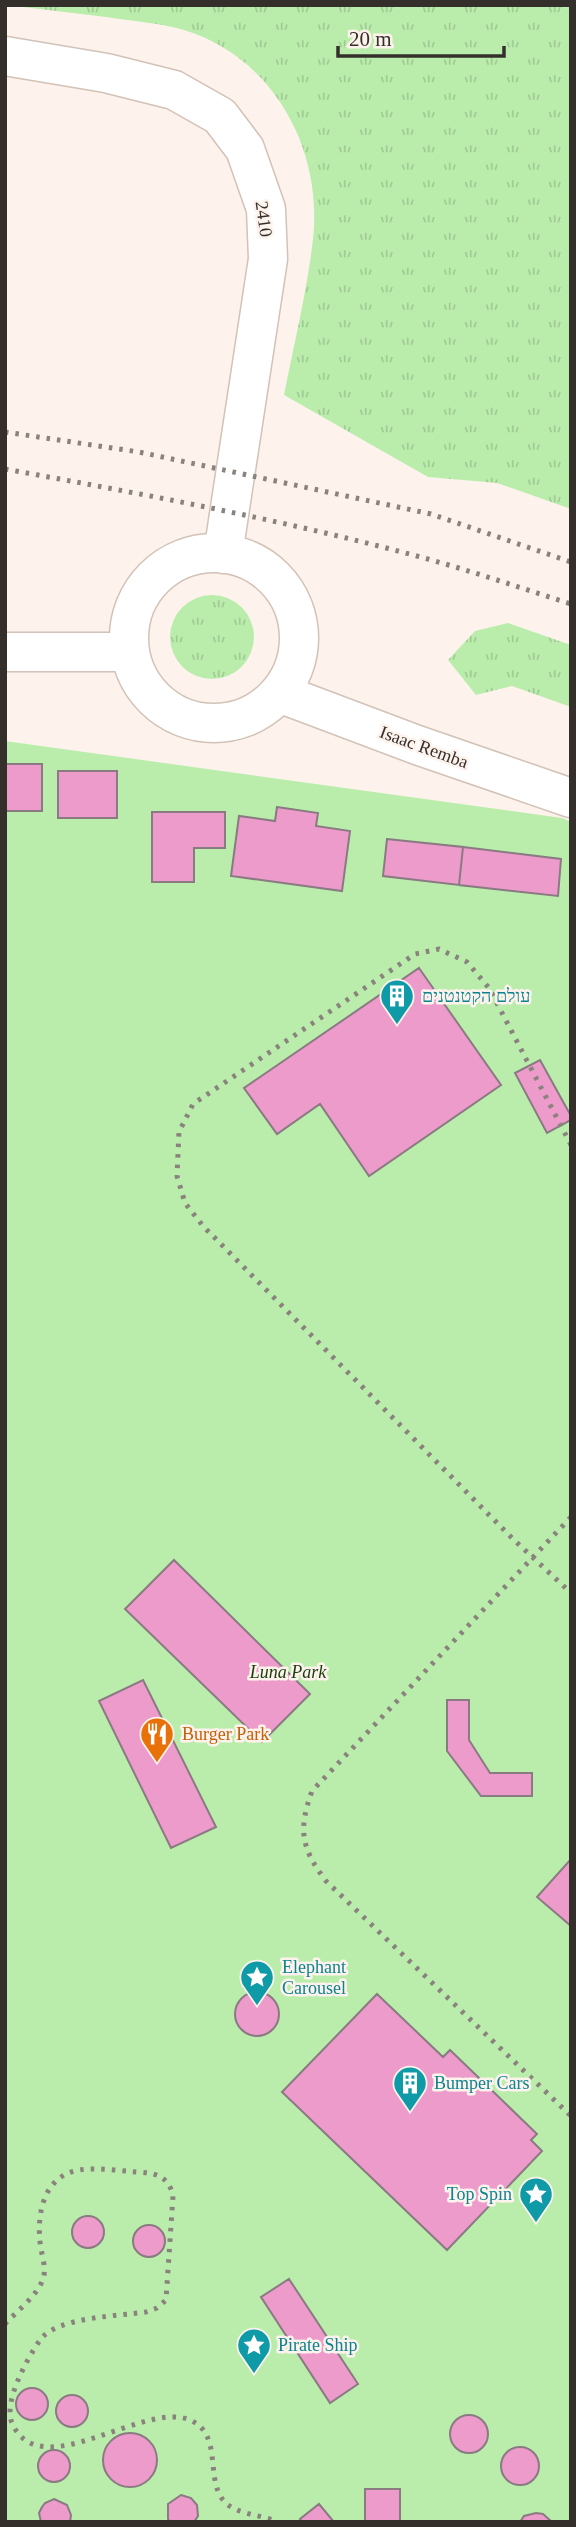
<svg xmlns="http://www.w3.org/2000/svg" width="576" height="2527" font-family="'Times New Roman','Noto Sans Hebrew',serif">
  <defs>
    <pattern id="grass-tufts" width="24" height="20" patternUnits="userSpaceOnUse" patternTransform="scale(1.75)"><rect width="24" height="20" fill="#baedac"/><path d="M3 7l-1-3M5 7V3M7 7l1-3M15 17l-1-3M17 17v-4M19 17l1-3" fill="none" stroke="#a0cc94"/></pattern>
  </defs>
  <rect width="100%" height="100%" fill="#fdf3ec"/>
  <path fill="url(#grass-tufts)" d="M6 5H571V509L497 483 428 477 284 395C294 344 307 291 313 239 323 149 273 57 184 30 159 23 132 21 106 17 73 13 39 9 6 5Z
    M170 637a42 42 0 1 1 84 0a42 42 0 1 1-84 0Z
    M508 623 571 645V707L512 686 476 695 448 660 475 631Z"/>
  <path fill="#baedac" d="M5 741 562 818 571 822V2522H5Z"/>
  <path fill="#ed9bca" stroke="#8a7a82" stroke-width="2" d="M5 764H42V811H5Z
    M58 771H117V818H58Z
    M277 807 318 813 316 826 350 831 342 891 231 876 239 816 275 821Z
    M152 812H225V848H194V882H152Z
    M387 839 463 847 459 885 383 876Z
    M463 847 561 859 558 896 459 885Z
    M419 968 501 1085 369 1176 320 1104 277 1134 244 1088Z
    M540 1060 571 1116V1120L547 1133 515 1073Z
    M174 1560 310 1694 262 1742 125 1609Z
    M143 1680 216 1827 171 1848 99 1701Z
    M447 1700H469V1740L490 1773H532V1796H481L447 1751Z
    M571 1859V1926L537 1897Z
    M235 2014a22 22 0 1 1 44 0a22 22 0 1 1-44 0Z
    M377 1994 443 2057 450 2050 537 2134 531 2140 542 2151 447 2250 282 2092Z
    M72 2232a16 16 0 1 1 32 0a16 16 0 1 1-32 0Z
    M133 2241a16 16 0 1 1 32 0a16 16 0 1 1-32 0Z
    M289 2279 358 2384 330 2403 261 2297Z
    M16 2404a16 16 0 1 1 32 0a16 16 0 1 1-32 0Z
    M56 2411a16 16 0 1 1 32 0a16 16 0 1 1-32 0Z
    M450 2434a19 19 0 1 1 38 0a19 19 0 1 1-38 0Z
    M103 2460a27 27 0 1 1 54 0a27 27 0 1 1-54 0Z
    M501 2466a19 19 0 1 1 38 0a19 19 0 1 1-38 0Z
    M38 2466a16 16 0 1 1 32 0a16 16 0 1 1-32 0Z
    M365 2489H400V2522H365Z
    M181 2495 191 2498 197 2505 198 2516 194 2522H170L168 2519V2504Z
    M54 2499 67 2505 71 2515 70 2522H41L39 2513 42 2507 45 2503Z
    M319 2504 334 2522H302L300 2519Z
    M536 2513 543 2514 552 2522H520L524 2516Z"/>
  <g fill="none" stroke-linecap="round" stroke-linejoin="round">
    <g stroke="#d2c2b7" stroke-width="41">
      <path id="minor" d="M5 56 106 73 174 90 220 116 245 149 266 209 268 259 223 554
        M129 638a85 85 0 1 1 170 0a85 85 0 1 1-170 0Z
        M5 652H129
        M279 693 417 745 571 798"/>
    </g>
    <use href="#minor" stroke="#fff" stroke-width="38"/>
    <path stroke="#89827d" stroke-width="5" stroke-dasharray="3.5 7" stroke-linecap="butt" d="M5 432 139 452 431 514 571 562
      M5 469C142 494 279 519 413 555 466 569 518 587 571 604
      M571 1145 489 988 467 962 439 949 415 954 193 1104 179 1132 177 1176 185 1203 203 1226 513 1539 571 1593
      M571 1517 312 1791C298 1830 301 1848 326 1881L571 2116
      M5 2324C17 2311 37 2296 43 2279 47 2267 41 2254 40 2242 37 2212 44 2176 79 2170 97 2167 119 2171 138 2172 157 2173 169 2177 173 2196L166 2300 157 2308 146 2312C119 2316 56 2317 40 2340 27 2359 3 2402 12 2423 40 2487 143 2400 190 2420 223 2434 205 2477 223 2500 235 2515 261 2514 277 2522"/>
  </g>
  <defs>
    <g id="building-pin" transform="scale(1.75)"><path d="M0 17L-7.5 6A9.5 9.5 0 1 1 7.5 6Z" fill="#0f9aa8" stroke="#fdf3ec"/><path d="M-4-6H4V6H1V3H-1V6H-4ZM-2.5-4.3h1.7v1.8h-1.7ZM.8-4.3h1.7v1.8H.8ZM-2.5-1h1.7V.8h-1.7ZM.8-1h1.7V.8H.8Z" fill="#fff"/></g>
    <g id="restaurant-pin" transform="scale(1.75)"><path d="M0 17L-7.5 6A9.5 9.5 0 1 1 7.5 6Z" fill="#e8710a" stroke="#fdf3ec"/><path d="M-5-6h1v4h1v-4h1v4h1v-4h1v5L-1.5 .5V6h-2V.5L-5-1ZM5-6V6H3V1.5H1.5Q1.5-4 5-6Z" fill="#fff"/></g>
    <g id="sight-pin" transform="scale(1.75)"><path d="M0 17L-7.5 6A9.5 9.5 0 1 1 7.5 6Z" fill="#0f9aa8" stroke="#fdf3ec"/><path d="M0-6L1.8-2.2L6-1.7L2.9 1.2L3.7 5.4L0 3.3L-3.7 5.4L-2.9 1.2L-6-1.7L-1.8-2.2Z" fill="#fff"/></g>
  </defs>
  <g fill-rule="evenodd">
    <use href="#building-pin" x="397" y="996"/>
    <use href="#restaurant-pin" x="157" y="1734"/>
    <use href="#sight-pin" x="257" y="1977"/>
    <use href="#building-pin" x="410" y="2083"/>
    <use href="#sight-pin" x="536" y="2194"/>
    <use href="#sight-pin" x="254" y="2345"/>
  </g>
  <g text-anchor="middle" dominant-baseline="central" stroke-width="5" stroke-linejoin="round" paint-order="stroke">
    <g font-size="18" fill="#352f2b" stroke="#fdf3ec">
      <text transform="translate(264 219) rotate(82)">2410</text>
      <text transform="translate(424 747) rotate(20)">Isaac Remba</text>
    </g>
    <g font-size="18" fill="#0d838f" stroke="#fdf3ec" text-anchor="start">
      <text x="422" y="996">עולם הקטנטנים</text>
      <text x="282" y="1967">Elephant<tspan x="282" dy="21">Carousel</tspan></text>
      <text x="434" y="2083">Bumper Cars</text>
      <text x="512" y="2194" text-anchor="end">Top Spin</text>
      <text x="278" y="2345">Pirate Ship</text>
    </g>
    <g font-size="18" font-style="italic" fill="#193d0d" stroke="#fdf3ec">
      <text x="288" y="1672">Luna Park</text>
    </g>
    <g font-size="18" fill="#c56008" stroke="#fdf3ec" text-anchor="start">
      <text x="182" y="1734">Burger Park</text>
    </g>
  </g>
  <rect width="576" height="2527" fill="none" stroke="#352f2b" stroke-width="14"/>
  <path d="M338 46v10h166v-10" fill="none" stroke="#352f2b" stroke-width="3.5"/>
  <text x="349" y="46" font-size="21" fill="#352f2b" stroke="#fdf3ec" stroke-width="5" paint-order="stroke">20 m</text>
</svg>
